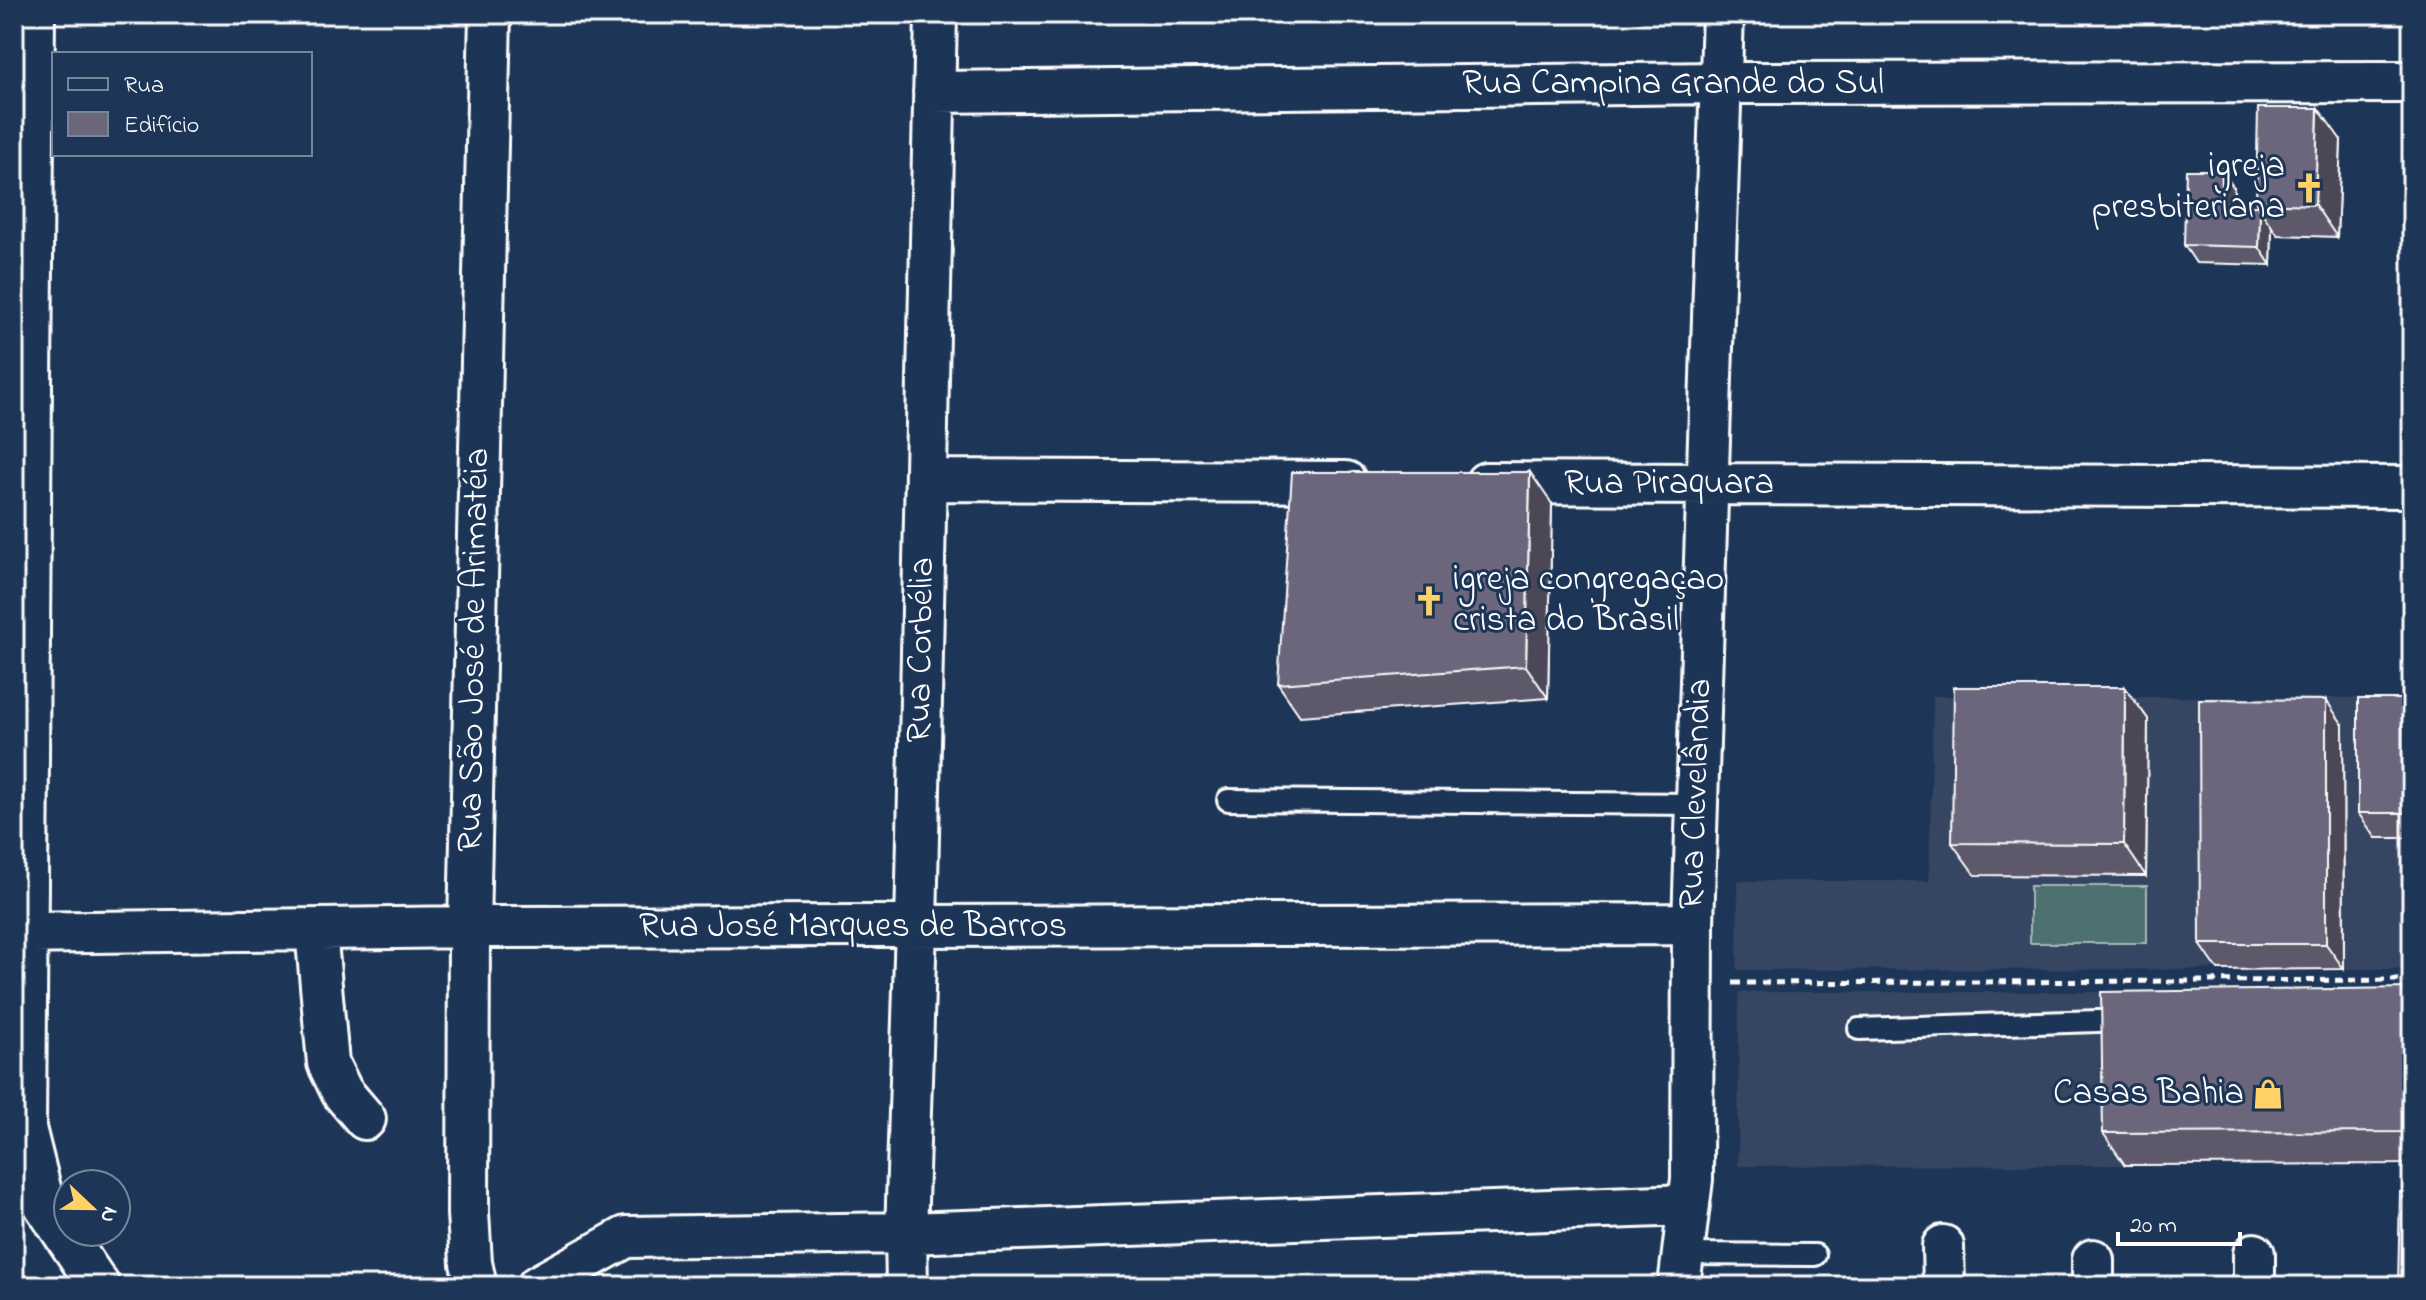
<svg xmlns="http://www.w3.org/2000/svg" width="2426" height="1300" font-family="'Indie Flower',sans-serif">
  <rect width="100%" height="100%" fill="#1d3557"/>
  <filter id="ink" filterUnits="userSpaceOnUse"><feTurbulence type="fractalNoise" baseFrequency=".0125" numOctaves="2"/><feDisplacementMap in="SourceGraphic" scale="16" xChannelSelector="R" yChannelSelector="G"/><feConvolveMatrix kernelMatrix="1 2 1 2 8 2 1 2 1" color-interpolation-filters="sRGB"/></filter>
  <g filter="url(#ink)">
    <path fill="#354462" d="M1933 696 2412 698V969L1737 970 1738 881H1929Z
      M1739 992H2119L2125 1165 1738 1166Z"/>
    <path fill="#4e7070" stroke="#a6b8b8" stroke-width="2" d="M2030 886H2147V943H2030Z"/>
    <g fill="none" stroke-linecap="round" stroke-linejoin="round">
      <g stroke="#fff" stroke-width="26">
        <path id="lane" d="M1228 800 1697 804
          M1859 1029 2128 1020
          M1684 1254 1815 1255"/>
      </g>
      <g stroke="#fff" stroke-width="46">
        <path id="street" d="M34 14 25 1128 44 1204 99 1286
          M934 92 1721 83 2412 82
          M926 480 1346 482
          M1486 483 2412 487
          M316 930 328 1063 342 1092 365 1119
          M14 933 469 927 1693 924
          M1943 1246 1944 1286
          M2093 1260V1286
          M476 1286 471 1263 468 1213 469 927 490 14
          M538 1286 626 1237 906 1233 1689 1205
          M907 1286 906 1233 916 927 936 14
          M1679 1286 1692 1179 1693 924 1723 14
          M2254 1286V1254"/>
      </g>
      <path stroke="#fff" stroke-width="5" stroke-dasharray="8 6" stroke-linecap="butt" d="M1733 983 2412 980"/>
      <use href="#lane" stroke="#1d3557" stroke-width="20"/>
      <use href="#street" stroke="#1d3557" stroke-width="40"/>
    </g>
    <path fill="#5d586a" stroke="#fff" stroke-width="2" d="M2341 140 2337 237 2278 235 2272 227 2271 265 2196 263 2184 245 2234 188V206H2258L2256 203Z
      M1552 504 1548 698 1300 716 1278 684Z
      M2125 687 2148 719 2146 876 1975 875 1952 843Z
      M2412 699V838H2376L2358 813Z
      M2343 725 2344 969 2218 970 2200 944Z
      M2412 988V1164L2125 1165 2103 1133Z"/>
    <path fill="#4c4756" stroke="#fff" stroke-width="2" d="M2318 108 2341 140 2337 237 2315 205Z
      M2222 170 2234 188 2233 223 2221 206Z
      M2260 210 2272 227 2271 265 2259 247Z
      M1530 472 1552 504 1548 698 1526 666Z
      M2125 687 2148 719 2146 876 2124 844Z
      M2326 700 2343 725 2344 969 2326 944Z"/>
    <path fill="#6c667b" stroke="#fff" stroke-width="2" d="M2258 108H2318L2315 205 2256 203Z
      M2186 170H2222L2221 206H2258L2260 210 2259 247 2184 245Z
      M1292 472H1530L1526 666 1278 684Z
      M1954 687H2125L2124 844 1952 843Z
      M2199 699 2326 700V944H2200Z
      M2358 699H2412V813H2358Z
      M2412 988V1132L2103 1133 2101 992Z
      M2400 1192H2412V1286H2398Z"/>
  </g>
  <defs>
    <g id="church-bare" transform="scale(2.4)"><path d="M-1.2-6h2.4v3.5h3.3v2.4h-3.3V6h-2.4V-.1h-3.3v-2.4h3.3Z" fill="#ffd166" stroke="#1d3557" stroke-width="2.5" paint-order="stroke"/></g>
    <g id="shop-bare" transform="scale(2.4)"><path d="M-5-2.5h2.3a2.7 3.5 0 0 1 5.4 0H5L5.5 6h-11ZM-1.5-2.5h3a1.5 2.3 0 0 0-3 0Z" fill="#ffd166" stroke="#1d3557" stroke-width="2.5" paint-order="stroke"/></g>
  </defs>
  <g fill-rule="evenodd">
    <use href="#church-bare" x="2309" y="188"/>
    <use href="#church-bare" x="1429" y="601"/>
    <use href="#shop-bare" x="2268" y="1094"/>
  </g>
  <g text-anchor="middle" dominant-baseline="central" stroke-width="6" stroke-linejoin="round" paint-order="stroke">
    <g font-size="36" fill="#fff" stroke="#1d3557">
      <text x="1673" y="84">Rua Campina Grande do Sul</text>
      <text x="1669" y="484">Rua Piraquara</text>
      <text transform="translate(475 650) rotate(-89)">Rua São José de Arimatéia</text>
      <text transform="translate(922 650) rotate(-89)">Rua Corbélia</text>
      <text transform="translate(1697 794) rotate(-88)">Rua Clevelândia</text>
      <text x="853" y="927">Rua José Marques de Barros</text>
    </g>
    <g font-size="36" fill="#fff" stroke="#1d3557" text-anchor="end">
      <text x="2285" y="167">igreja<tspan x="2285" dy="41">presbiteriana</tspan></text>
      <text x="1453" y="580" text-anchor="start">igreja congregaçao<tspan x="1453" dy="41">crista do Brasil</tspan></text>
      <text x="2244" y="1094">Casas Bahia</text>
    </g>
  </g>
  <rect width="2426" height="1300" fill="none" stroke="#1d3557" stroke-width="48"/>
  <rect x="24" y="24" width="2378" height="1252" fill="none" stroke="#fff" stroke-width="3" filter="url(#ink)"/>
  <rect x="52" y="52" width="260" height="104" fill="#1d3557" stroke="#77869a" stroke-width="2"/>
  <rect x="68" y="78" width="40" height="12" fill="#1d3557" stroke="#77869a" stroke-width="2"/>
  <text x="124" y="92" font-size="24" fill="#ffffff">Rua</text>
  <rect x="68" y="112" width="40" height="24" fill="#6c667b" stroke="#77869a" stroke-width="2"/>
  <text x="124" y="132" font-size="24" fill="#ffffff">Edifício</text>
  <g transform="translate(92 1208) rotate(112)"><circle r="38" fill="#1d3557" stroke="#77869a" stroke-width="2"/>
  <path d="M0-6L14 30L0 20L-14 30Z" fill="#ffd166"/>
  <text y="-12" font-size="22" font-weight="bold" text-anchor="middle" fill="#ffffff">N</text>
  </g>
  <path d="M2118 1232v12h122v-12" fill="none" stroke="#ffffff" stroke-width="4"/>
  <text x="2130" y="1232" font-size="24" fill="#ffffff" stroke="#1d3557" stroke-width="6" paint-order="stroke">20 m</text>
</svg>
